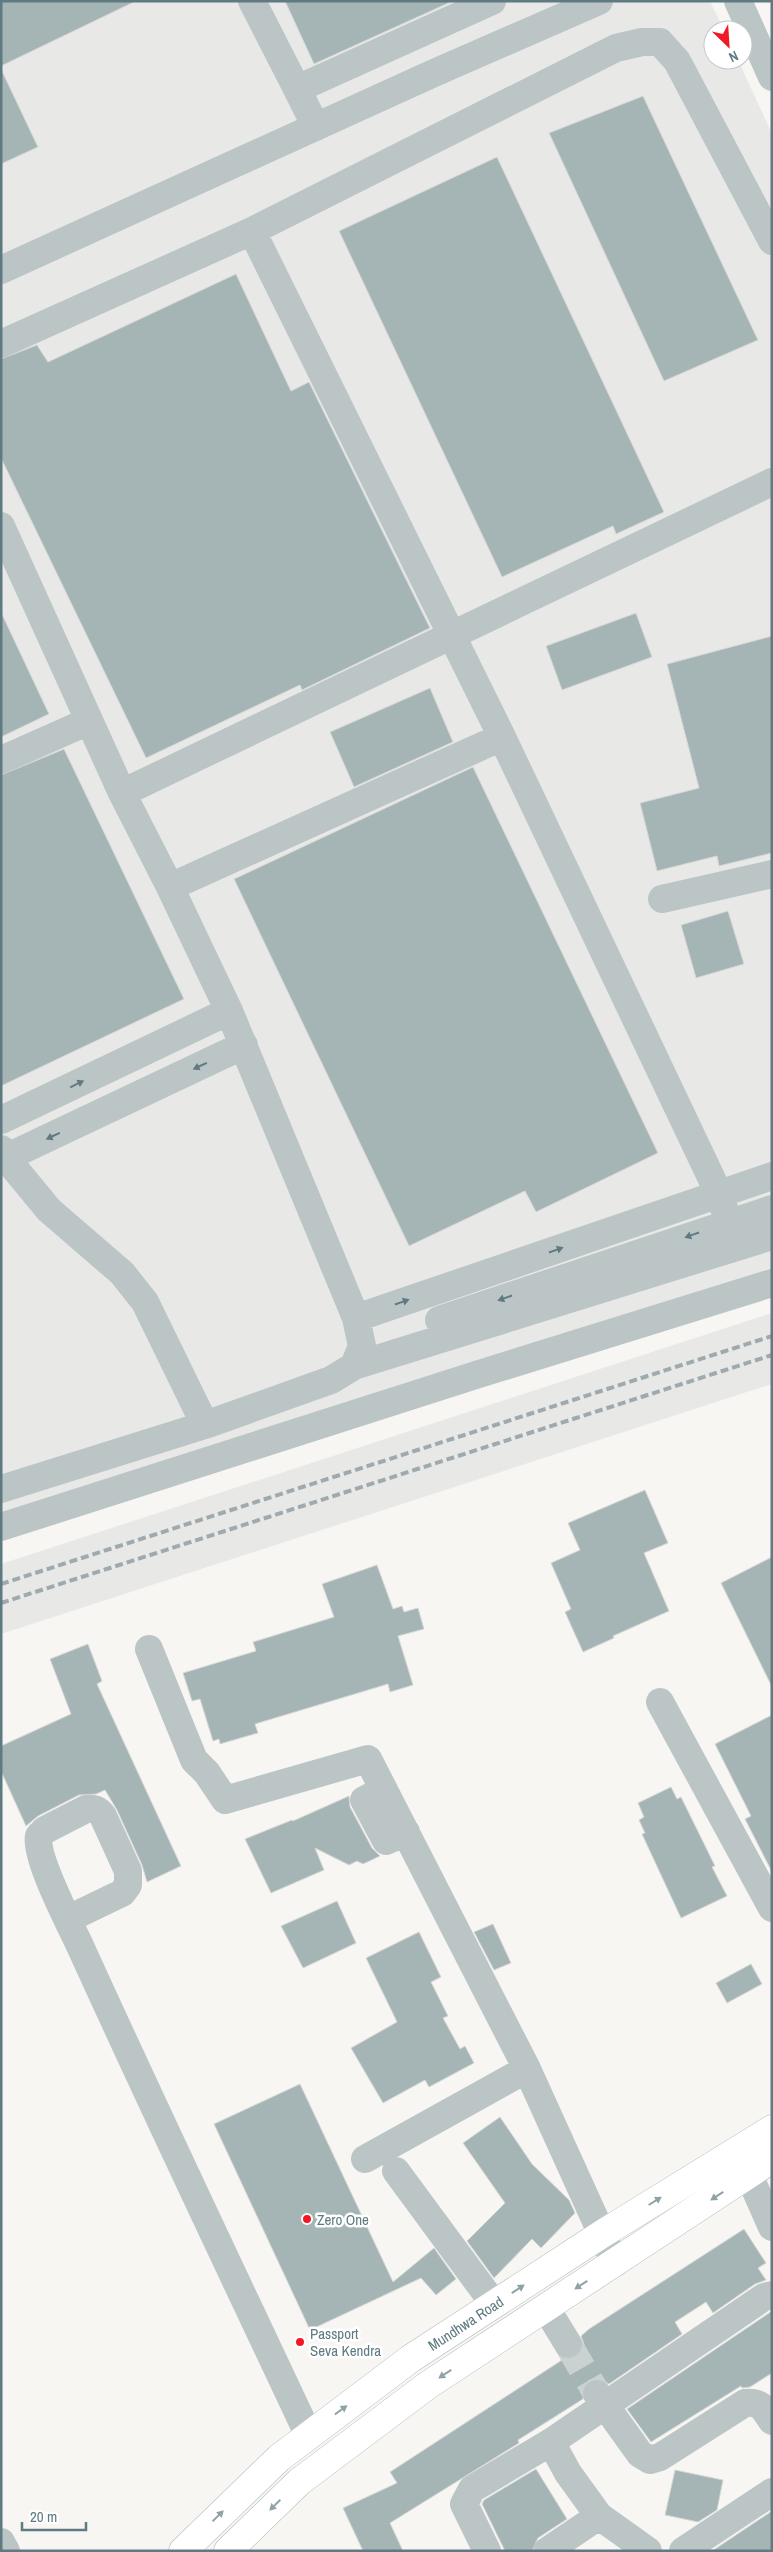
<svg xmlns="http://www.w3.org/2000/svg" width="773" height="2552" font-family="'Archivo Narrow',sans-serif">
  <rect width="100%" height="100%" fill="#f7f6f3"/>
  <path fill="#e8e8e7" d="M1 1H710L724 30H713V60H738L772 134V1270L1 1535Z
    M772 1313V1384L1 1634V1564Z"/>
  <path fill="#a5b5b6" stroke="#d8d8d6" d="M1 1H136L1 66Z
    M285 1H453L314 64Z
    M1 69 38 147 1 164Z
    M643 96 758 340 664 381 549 133Z
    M497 157 664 512 616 534 613 526 502 577 339 231Z
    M236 274 291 391 309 382 430 628 302 690 300 685 146 758 1 458V359L37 345 48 362Z
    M1 612 49 714 1 737Z
    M636 613 652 657 562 690 546 646Z
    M772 636V853L719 866 717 856 657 871 640 803 699 788 667 664Z
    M430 688 453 742 354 787 330 732Z
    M64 749 184 999 1 1086V775Z
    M473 767 658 1153 536 1212 525 1191 409 1246 234 879Z
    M728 911 744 964 696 978 681 925Z
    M645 1490 668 1543 644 1553 669 1611 613 1636 614 1638 583 1652 565 1612 571 1609 551 1563 580 1550 568 1523Z
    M772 1557V1687L721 1583Z
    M377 1565 393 1609 402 1606 404 1612 418 1608 424 1629 398 1636 413 1685 390 1692 388 1684 255 1724 258 1733 220 1744 219 1739 213 1741 200 1699 192 1701 183 1673 256 1651 253 1642 334 1617 322 1584Z
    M88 1644 102 1681 97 1684 181 1866 147 1882 142 1865 117 1810 105 1790 96 1794 79 1795 38 1816 26 1826 1 1771V1746L71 1714 50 1659Z
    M772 1715V1872L745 1819 751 1816 715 1744Z
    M671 1787 677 1799 681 1797 715 1866 712 1867 727 1896 681 1918 642 1834 645 1833 639 1820 644 1817 638 1803Z
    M349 1796 350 1807 372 1848 380 1856 363 1864 357 1861 349 1865 315 1848 324 1870 271 1893 245 1839 292 1820 293 1821Z
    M337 1901 356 1943 303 1968 281 1926Z
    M493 1924 511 1963 494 1970 474 1932Z
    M419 1932 441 1977 431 1982 448 2016 443 2018 460 2049 465 2046 474 2063 429 2087 425 2080 383 2103 351 2048 397 2022 366 1958Z
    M751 1964 762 1984 727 2003 716 1983Z
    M300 2084 393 2282 434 2248 456 2279 436 2295 421 2278 310 2330 214 2124Z
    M500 2117 532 2164 569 2200 575 2213 541 2248 532 2239 494 2278 467 2241 505 2203 463 2143Z
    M744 2229 766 2263 758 2268 766 2280 755 2284 713 2313 706 2302 675 2322 682 2334 609 2384 596 2378 588 2381 583 2388V2399L518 2440 519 2443 390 2523 403 2551H363L343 2508 397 2483 390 2472 562 2360 560 2357 568 2360 577 2357 581 2352 584 2344 581 2336 589 2329Z
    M772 2311V2373L750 2387 742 2388 741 2386 651 2442 627 2409Z
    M536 2469 567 2519 538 2538 532 2551H505L482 2504 484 2500Z
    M675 2470 723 2480 717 2510 698 2522 665 2515Z
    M772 2511V2551H712Z"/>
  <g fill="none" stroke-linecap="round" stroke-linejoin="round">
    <path stroke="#c9d1d1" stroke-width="28" stroke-dasharray="28 14" stroke-linecap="butt" d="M568 2344 597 2394"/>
    <g stroke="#b0b9bb" stroke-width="29">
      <g id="major">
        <path id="s1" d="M183 2551 279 2458 410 2359 602 2234 772 2129"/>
        <path d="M228 2551 299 2482 428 2385 772 2159"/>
      </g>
    </g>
    <path stroke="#bcc5c6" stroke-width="28" d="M252 1 297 89
      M738 1 772 77
      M316 127 297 89 492 1
      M1 270 434 73 599 1
      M1 344 252 231
      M1 526 122 793 170 887 229 1011 356 1318 362 1346 354 1366 331 1380 205 1425 1 1489
      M1 760 89 721
      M122 793 772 482
      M170 887 502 737
      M662 899 772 874
      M1 1120 229 1011
      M1 1149 6 1158 49 1210 122 1273 145 1302 205 1425
      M1 1160 244 1045
      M729 1223 719 1194 502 737 252 231 616 48 642 42H660L677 61 772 241
      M356 1318 772 1176
      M439 1320 772 1209
      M354 1366 772 1236
      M1 1527 479 1374 772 1283
      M149 1649 194 1760 207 1773 225 1800 368 1759 527 2069 615 2263
      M660 1702 772 1908
      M384 1790 364 1800 386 1841 406 1832
      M68 1919 122 1893 128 1885V1871L103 1816C98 1809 94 1808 86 1809L45 1830 39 1836C34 1856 71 1926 81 1948 155 2111 232 2272 308 2434
      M365 2159 527 2069
      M396 2171 494 2304
      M749 2175 772 2227
      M546 2308 568 2344
      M597 2394 640 2454 650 2460 660 2457 745 2403C761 2401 764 2409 772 2421
      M551 2442 568 2473 599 2516 648 2551
      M1 2542 6 2551
      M487 2551 464 2504 472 2489 551 2442 764 2297 772 2295
      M547 2551 599 2516
      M683 2551 772 2492"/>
    <use href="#major" stroke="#fff" stroke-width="28"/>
    <path stroke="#9eaaad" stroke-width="4" stroke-dasharray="8 4" stroke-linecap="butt" d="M1 1584 772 1336
      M1 1603 772 1355"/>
  </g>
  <defs><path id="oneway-solid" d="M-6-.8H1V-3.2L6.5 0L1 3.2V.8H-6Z" transform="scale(1.25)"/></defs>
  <g fill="#5f7b81">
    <use href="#oneway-solid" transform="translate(200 1066) rotate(155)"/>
    <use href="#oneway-solid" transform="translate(77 1084) rotate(-26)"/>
    <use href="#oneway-solid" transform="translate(53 1136) rotate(155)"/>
    <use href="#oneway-solid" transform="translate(692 1235) rotate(161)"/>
    <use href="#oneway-solid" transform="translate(556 1250) rotate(-19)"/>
    <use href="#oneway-solid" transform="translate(505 1298) rotate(161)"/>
    <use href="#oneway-solid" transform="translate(402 1302) rotate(-19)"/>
  </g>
  <g fill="#8fa3a7">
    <use href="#oneway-solid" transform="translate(717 2196) rotate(147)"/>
    <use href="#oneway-solid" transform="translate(655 2201) rotate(-32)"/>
    <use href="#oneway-solid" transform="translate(581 2285) rotate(147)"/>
    <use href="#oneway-solid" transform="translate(518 2289) rotate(-33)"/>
    <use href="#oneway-solid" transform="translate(445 2374) rotate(147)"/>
    <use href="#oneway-solid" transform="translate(341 2410) rotate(-36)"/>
    <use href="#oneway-solid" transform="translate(275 2505) rotate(136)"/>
    <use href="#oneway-solid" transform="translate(218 2516) rotate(-44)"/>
  </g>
  <g fill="#f21825" stroke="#fff" stroke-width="2">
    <circle cx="307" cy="2219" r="5"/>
    <circle cx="300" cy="2342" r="5"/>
  </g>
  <g text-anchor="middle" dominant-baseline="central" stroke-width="5" stroke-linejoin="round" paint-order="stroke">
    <g font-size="15" fill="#5f7b81" stroke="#fff" text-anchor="start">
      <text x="317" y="2219">Zero One</text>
      <text x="310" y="2333">Passport<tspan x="310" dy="17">Seva Kendra</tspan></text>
    </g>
    <g font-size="15" fill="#5f7b81" stroke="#fff">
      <text stroke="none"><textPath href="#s1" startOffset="364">Mundhwa Road</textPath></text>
    </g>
  </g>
  <rect width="773" height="2552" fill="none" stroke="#5f7b81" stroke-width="5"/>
  <g transform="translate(728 45) rotate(155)"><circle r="24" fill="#ffffff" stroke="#bfcacd"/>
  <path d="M0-4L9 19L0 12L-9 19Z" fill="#f21825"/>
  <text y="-8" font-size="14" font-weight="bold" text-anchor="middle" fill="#5f7b81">N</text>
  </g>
  <path d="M22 2522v8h64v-8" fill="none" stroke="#5f7b81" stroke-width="2.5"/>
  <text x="30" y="2522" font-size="15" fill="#5f7b81" stroke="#ffffff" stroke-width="4" paint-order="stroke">20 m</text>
</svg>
